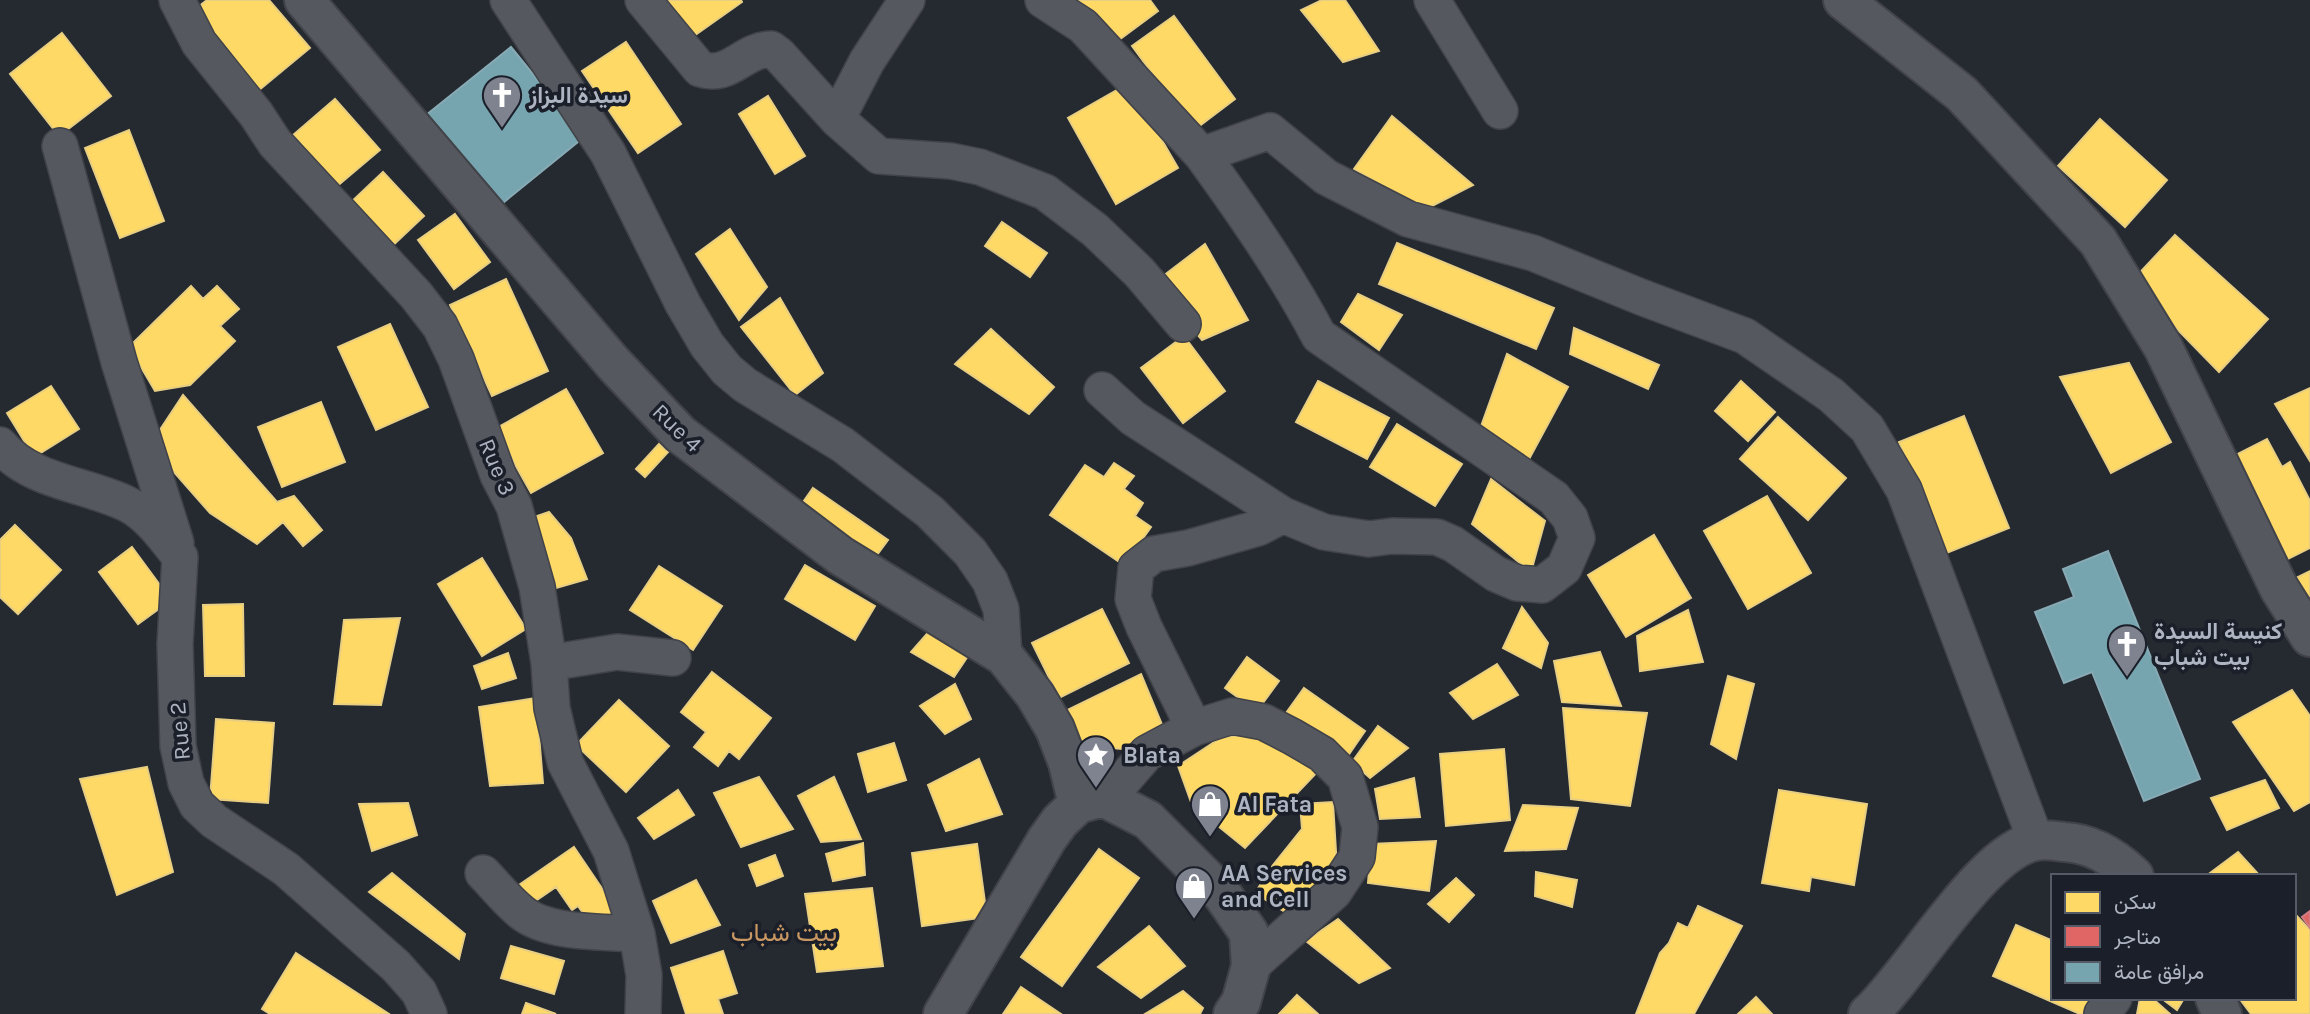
<svg xmlns="http://www.w3.org/2000/svg" width="2310" height="1014" font-family="Karla,Vazirmatn,sans-serif">
  <rect width="100%" height="100%" fill="#252930"/>
  <path fill="#ffd966" stroke="#e7ce82" stroke-width="2" d="M207 0H269L310 48 259 90 193 11Z
    M666 0H741L742 2 694 36Z
    M1078 0H1150L1158 11 1112 45Z
    M1322 0H1345L1379 51 1343 62 1301 10Z
    M1174 16 1235 99 1194 130 1132 46Z
    M62 33 111 96 59 136 10 74Z
    M626 42 681 124 638 153 582 71Z
    M1129 83 1178 168 1116 204 1068 118Z
    M768 96 805 156 775 174 739 114Z
    M335 99 380 150 336 187 293 135Z
    M1392 116 1473 185 1424 210 1354 169Z
    M2100 119 2167 180 2125 227 2058 166Z
    M129 130 164 221 120 238 85 148Z
    M383 172 424 216 389 249 348 205Z
    M455 214 490 262 454 289 418 240Z
    M1002 222 1047 253 1030 277 985 246Z
    M730 229 767 287 739 320 696 254Z
    M2175 235 2268 319 2219 372 2131 282Z
    M1397 243 1554 308 1536 349 1379 284Z
    M1205 244 1248 320 1202 340 1154 283Z
    M506 279 548 371 492 396 450 305Z
    M191 286 203 299 217 286 239 309 220 326 235 341 190 385 155 391 129 347Z
    M1358 294 1402 315 1379 350 1341 322Z
    M780 298 823 373 795 395 741 327Z
    M390 324 428 407 376 430 338 347Z
    M1574 328 1659 365 1648 389 1570 354Z
    M991 329 1054 387 1029 414 955 364Z
    M1184 336 1225 391 1183 423 1141 368Z
    M1507 354 1568 387 1528 461 1480 429Z
    M2129 363 2171 442 2111 473 2060 377Z
    M1318 381 1389 418 1367 459 1296 422Z
    M1741 381 1775 412 1748 441 1715 411Z
    M51 386 79 429 34 457 7 413Z
    M2310 388V461L2275 404Z
    M566 389 603 453 531 493 495 429Z
    M183 395 277 502 294 496 322 530 303 546 283 522 257 544 210 513 150 445Z
    M321 402 345 462 282 487 258 427Z
    M1964 416 2009 528 1944 554 1899 442Z
    M1778 417 1846 478 1808 520 1740 459Z
    M1397 424 1462 464 1435 506 1370 467Z
    M2267 439 2282 467 2290 462 2310 501V548L2278 564 2224 461Z
    M659 444 668 452 645 477 636 469Z
    M1114 463 1134 476 1124 489 1143 503 1135 516 1151 527 1124 565 1050 515 1085 465 1104 477Z
    M1491 479 1545 521 1531 572 1472 524Z
    M813 488 888 540 869 566 794 515Z
    M1767 496 1811 573 1748 609 1704 531Z
    M549 512 571 538 587 579 556 588 528 519Z
    M15 525 61 570 18 614 0 597V540Z
    M1654 535 1691 598 1626 637 1588 575Z
    M132 547 171 600 138 624 99 572Z
    M482 558 526 629 482 656 438 584Z
    M805 565 875 606 855 640 785 599Z
    M659 566 722 606 693 650 630 610Z
    M2310 571V606L2296 578Z
    M243 604 244 676H205L203 605Z
    M1522 607 1548 643 1541 668 1503 648Z
    M1102 609 1129 663 1059 698 1032 643Z
    M1688 610 1703 662 1640 671 1637 636Z
    M400 618 381 705 334 704 344 620Z
    M932 628 970 653 954 677 911 652Z
    M1600 652 1621 706 1562 702 1554 661Z
    M508 653 516 678 482 689 474 666Z
    M1247 657 1279 681 1257 711 1225 688Z
    M1497 664 1518 695 1473 719 1450 693Z
    M712 672 771 718 739 759 729 751 718 766 694 747 706 732 681 712Z
    M1141 674 1163 727 1148 733 1152 744 1123 749 1097 747 1083 743 1061 713Z
    M1728 676 1754 684 1736 759 1711 744Z
    M955 684 971 719 945 734 920 706Z
    M1304 688 1365 731 1343 763 1281 720Z
    M2292 690 2310 716V802L2294 811 2233 722Z
    M536 698 543 783 490 786 479 707Z
    M619 700 669 746 626 792 576 745Z
    M1563 708 1647 713 1630 806 1571 799Z
    M216 719 274 723 268 803 210 799Z
    M1378 726 1408 748 1370 778 1352 762Z
    M1273 733 1320 769 1245 848 1192 805 1178 766 1222 737Z
    M894 743 906 780 868 792 858 754Z
    M1504 749 1510 820 1446 826 1440 754Z
    M979 759 1002 814 946 831 928 785Z
    M147 767 173 872 117 895 80 779Z
    M759 777 793 829 741 847 714 793Z
    M834 777 861 839 821 842 798 796Z
    M1414 778 1420 817 1380 819 1375 789Z
    M2265 780 2279 808 2227 830 2211 798Z
    M678 790 694 815 654 839 638 818Z
    M1779 790 1867 804 1854 885 1811 877 1809 891 1762 883Z
    M1333 802 1337 868 1296 919 1255 893 1273 865 1302 829 1300 804Z
    M408 803 417 835 372 851 359 804Z
    M1523 805 1578 808 1566 849 1505 851Z
    M1436 841 1429 891 1368 883 1371 844Z
    M863 843 865 875 833 881 826 854Z
    M977 844 987 917 922 926 912 853Z
    M574 847 618 912 593 928 578 906 572 910 556 887 528 906 516 887Z
    M1099 849 1139 878 1062 986 1021 957Z
    M2238 852 2260 876H2206Z
    M775 855 783 876 757 886 749 865Z
    M1536 872 1577 880 1572 907 1535 896Z
    M392 873 465 934 459 959 369 892Z
    M1456 878 1474 895 1449 922 1428 904Z
    M696 880 720 925 671 943 653 901Z
    M872 888 883 966 817 972 805 894Z
    M1698 906 1742 926 1694 1014H1636L1660 953 1669 943 1678 923 1688 928Z
    M2294 913 2310 930V1014H2251L2239 998H2294Z
    M1338 919 1390 968 1359 983 1306 941Z
    M2016 925 2053 941V998H2094L2088 1014H2080L1993 976Z
    M1149 926 1185 966 1141 998 1098 967Z
    M511 946 564 961 554 994 501 978Z
    M723 951 737 993 718 999 723 1014H686L671 968Z
    M296 953 389 1014H270L262 1009Z
    M1021 987 1061 1014H1003Z
    M1183 991 1203 1008 1200 1014H1145Z
    M1297 995 1318 1014H1279Z
    M1756 997 1772 1014H1738Z
    M2140 998H2152L2170 1014H2137Z
    M2161 998H2182L2183 1000 2177 1010Z
    M526 1003 556 1014H522Z"/>
  <path fill="#e06666" stroke="#d17d82" stroke-width="2" d="M2310 911V928L2302 917Z"/>
  <path fill="#76a5af" stroke="#87aab5" stroke-width="2" d="M511 47 584 137 493 211 420 120Z
    M2108 551 2200 779 2144 801 2092 672 2064 683 2035 612 2074 597 2063 569Z"/>
  <g fill="none" stroke-linecap="round" stroke-linejoin="round">
    <g stroke="#414349" stroke-width="38">
      <path id="minor" d="M177 0 199 43 256 114 275 143 416 295 440 326 456 359 498 475 514 506 537 587 549 663 552 708 565 762 611 851 637 934 644 975 643 1014
        M508 0 608 153 683 304 707 345 727 370 745 385 843 445 930 512 970 552 990 581 1001 609 1004 656
        M643 0 700 69C730 79 742 50 771 49L779 55 837 119 879 156 951 161 980 167 1045 192 1095 230 1139 272 1183 324
        M1043 0 1083 26 1202 155 1270 131 1326 177 1408 219 1533 253 1641 297 1745 336 1831 395 1867 428 1904 490 2036 841
        M1432 0 1500 111
        M837 119 867 61 907 0
        M60 146 119 362 176 543
        M1102 390 1133 418 1283 515
        M0 445C30 482 86 484 127 504 149 515 165 538 180 557L175 644 178 746 186 783 197 805 214 821 286 869 396 966 419 992 429 1014
        M549 663 617 652 673 658
        M1194 728 1144 627 1133 599 1136 568 1154 554 1188 548 1258 528 1283 515 1324 532 1369 539 1392 536 1437 537 1453 544 1496 574 1517 583 1542 585 1564 568 1577 538 1570 518 1554 498 1319 336C1285 272 1244 213 1202 155
        M1107 799 1147 753 1194 728 1232 716 1264 722 1293 737 1322 754 1345 777 1360 827 1357 857 1334 892 1251 966
        M483 873C495 885 507 901 521 912 547 934 604 932 637 934
        M2102 1014 2114 998"/>
    </g>
    <g stroke="#414349" stroke-width="42">
      <path id="tertiary" d="M304 0 613 363 680 434 841 556 1004 656 1035 695 1055 729 1068 763 1078 804
        M1843 0 1962 94 2098 241 2163 347 2279 588 2310 637
        M2215 998 2222 1014
        M943 1014 1047 839 1060 821 1078 804 1096 799H1107L1148 820 1222 894 1249 933 1251 966 1241 1002 1233 1014
        M1868 1014C1911 976 1983 848 2037 841 2045 839 2055 841 2064 842 2091 843 2115 858 2134 876"/>
    </g>
    <use href="#minor" stroke="#55585e" stroke-width="35"/>
    <use href="#tertiary" stroke="#55585e" stroke-width="38"/>
  </g>
  <defs>
    <g id="church-pin" transform="scale(2.0125)"><path d="M0 17L-7.5 6A9.5 9.5 0 1 1 7.5 6Z" fill="#7e838f" stroke="#1a1f29"/><path d="M-1.2-6h2.4v3.5h3.3v2.4h-3.3V6h-2.4V-.1h-3.3v-2.4h3.3Z" fill="#fff"/></g>
    <g id="sight-pin" transform="scale(2.0125)"><path d="M0 17L-7.5 6A9.5 9.5 0 1 1 7.5 6Z" fill="#7e838f" stroke="#1a1f29"/><path d="M0-6L1.8-2.2L6-1.7L2.9 1.2L3.7 5.4L0 3.3L-3.7 5.4L-2.9 1.2L-6-1.7L-1.8-2.2Z" fill="#fff"/></g>
    <g id="shop-pin" transform="scale(2.0125)"><path d="M0 17L-7.5 6A9.5 9.5 0 1 1 7.5 6Z" fill="#7e838f" stroke="#1a1f29"/><path d="M-5-2.5h2.3a2.7 3.5 0 0 1 5.4 0H5L5.5 6h-11ZM-1.5-2.5h3a1.5 2.3 0 0 0-3 0Z" fill="#fff"/></g>
  </defs>
  <g fill-rule="evenodd">
    <use href="#church-pin" x="502" y="95"/>
    <use href="#church-pin" x="2127" y="644"/>
    <use href="#sight-pin" x="1096" y="755"/>
    <use href="#shop-pin" x="1210" y="804"/>
    <use href="#shop-pin" x="1194" y="886"/>
  </g>
  <g text-anchor="middle" dominant-baseline="central" stroke-width="7" stroke-linejoin="round" paint-order="stroke">
    <g font-size="23" font-weight="bold" fill="#aeb4c2" stroke="#1a1f29" text-anchor="start">
      <text x="529" y="95">سيدة البزاز</text>
      <text x="2154" y="631">كنيسة السيدة<tspan x="2154" dy="26">بيت شباب</tspan></text>
      <text x="1123" y="755">Blata</text>
      <text x="1237" y="804">Al Fata</text>
      <text x="1221" y="873">AA Services<tspan x="1221" dy="26">and Cell</tspan></text>
    </g>
    <g font-size="23" fill="#aeb4c2" stroke="#1a1f29">
      <text transform="translate(677 428) rotate(44)">Rue 4</text>
      <text transform="translate(497 467) rotate(67)">Rue 3</text>
      <text transform="translate(180 731) rotate(-95)">Rue 2</text>
    </g>
    <g font-size="26" fill="#c99762" stroke="#1a1f29">
      <text x="784" y="932">بيت شباب</text>
    </g>
  </g>
  <rect x="2051" y="874" width="245" height="126" fill="#1a1f29" stroke="#555b66" stroke-width="2"/>
  <rect x="2065" y="892" width="35" height="21" fill="#ffd966" stroke="#555b66" stroke-width="2"/>
  <text x="2114" y="909" font-size="21" fill="#aeb4c2">سكن</text>
  <rect x="2065" y="926" width="35" height="21" fill="#e06666" stroke="#555b66" stroke-width="2"/>
  <text x="2114" y="944" font-size="21" fill="#aeb4c2">متاجر</text>
  <rect x="2065" y="962" width="35" height="21" fill="#76a5af" stroke="#555b66" stroke-width="2"/>
  <text x="2114" y="979" font-size="21" fill="#aeb4c2">مرافق عامة</text>
</svg>
